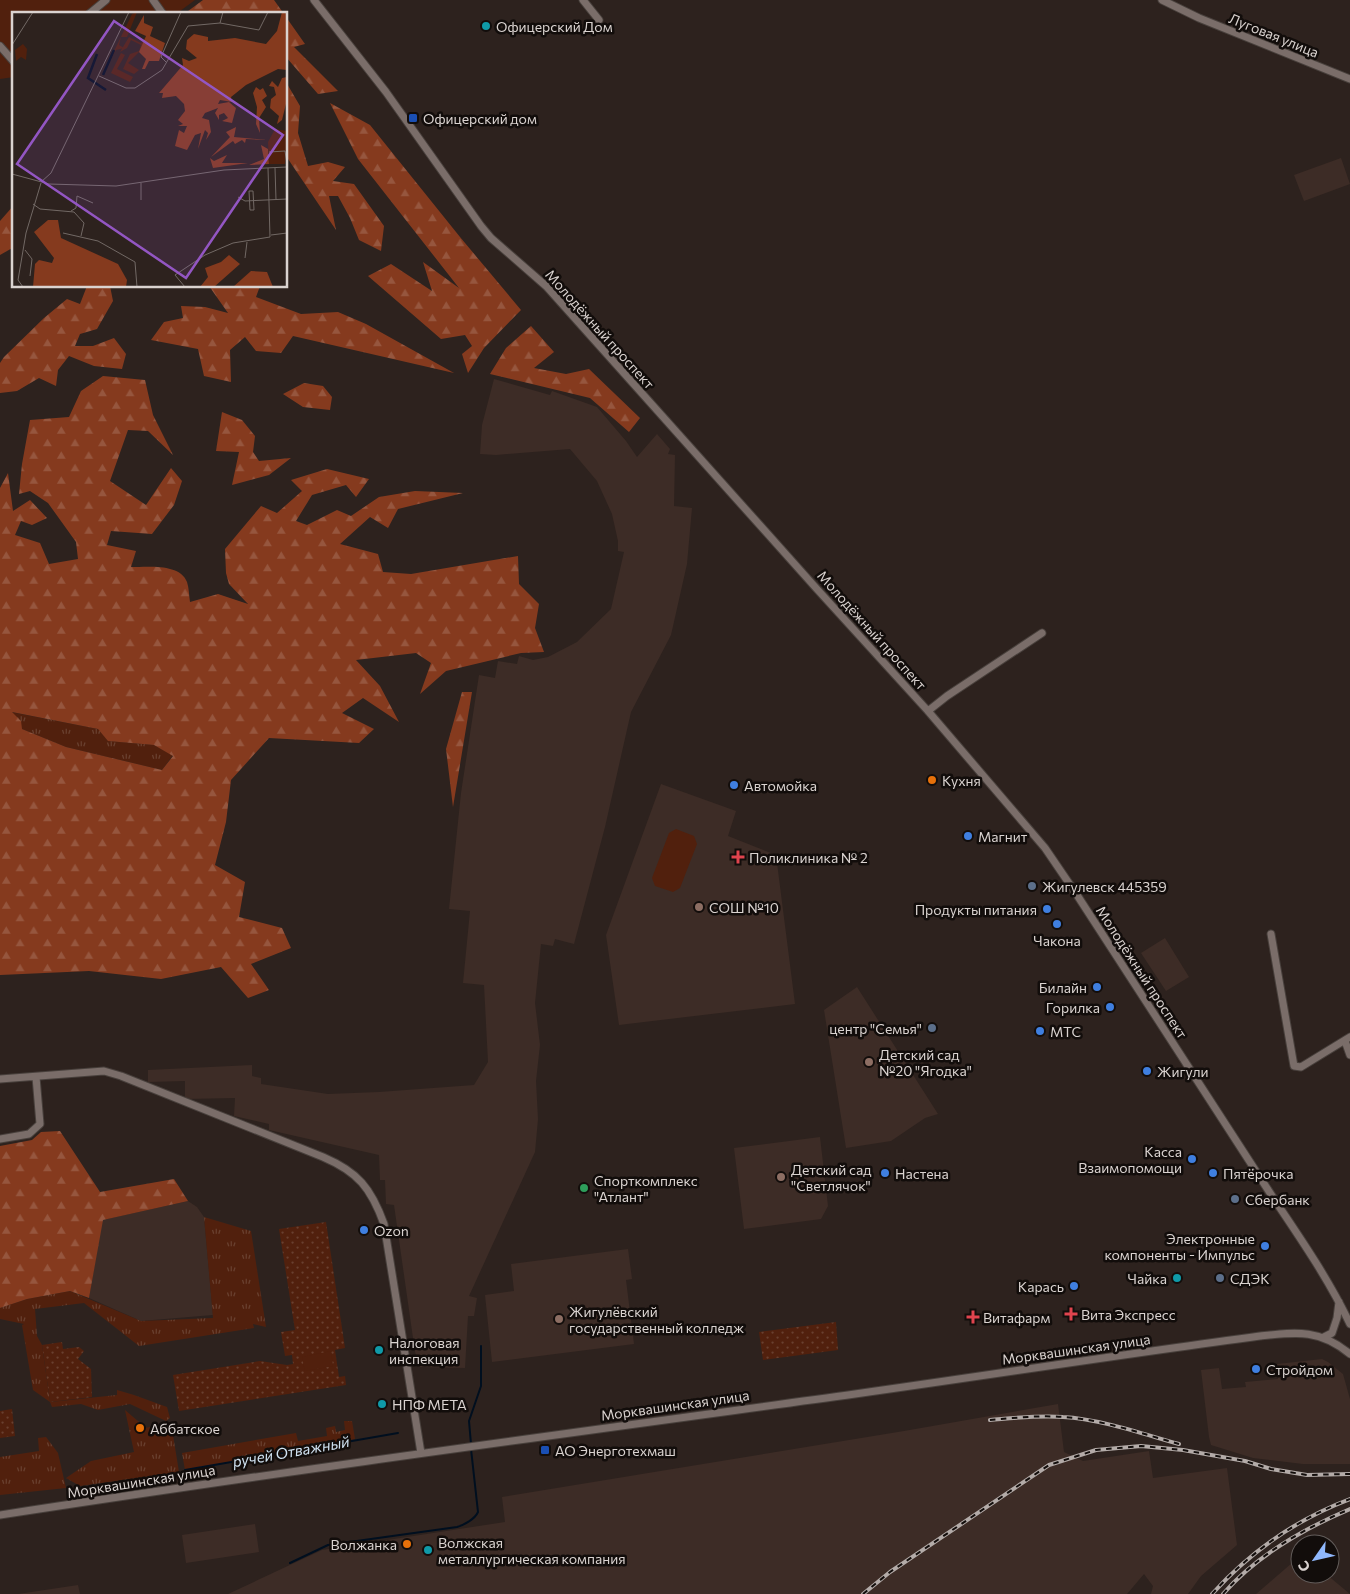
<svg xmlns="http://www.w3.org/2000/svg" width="1350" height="1594" font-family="Commissioner,sans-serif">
  <defs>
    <pattern id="grass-tufts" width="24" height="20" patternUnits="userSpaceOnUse" patternTransform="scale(1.25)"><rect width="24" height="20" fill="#51200d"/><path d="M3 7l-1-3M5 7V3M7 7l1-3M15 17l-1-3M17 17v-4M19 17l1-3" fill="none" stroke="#69402f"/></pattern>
    <pattern id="forest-firs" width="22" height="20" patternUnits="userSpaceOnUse" patternTransform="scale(1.25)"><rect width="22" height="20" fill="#853a1e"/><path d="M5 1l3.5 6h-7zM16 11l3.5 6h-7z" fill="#96563e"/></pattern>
    <pattern id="park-dots" width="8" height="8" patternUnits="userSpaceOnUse" patternTransform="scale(1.25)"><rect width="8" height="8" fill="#51200d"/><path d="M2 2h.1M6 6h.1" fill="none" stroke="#69402f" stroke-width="1.8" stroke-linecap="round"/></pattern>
  </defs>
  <rect width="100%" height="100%" fill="#2d221e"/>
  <path fill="#3d2c26" d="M1341 158 1350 184 1304 201 1294 175Z
    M494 379 550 395 552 391 597 407 626 441 637 457 657 434 670 449 668 454 675 455 674 506 692 508 687 564 671 635 631 712 605 827 574 944 555 939 553 946 541 944 535 1003 540 1045 536 1081 538 1119 535 1152 469 1296 477 1298 474 1316H468L465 1368 420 1367 415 1352 394 1205 386 1204 385 1180H380L379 1155 269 1130V1124L234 1116 235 1098 185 1099V1081L148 1082V1070L252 1065V1076L261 1078V1084L328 1094 379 1092 474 1085 488 1062 484 985 463 983 470 911 449 909 461 793 479 675 495 678 498 661 517 664 519 656 533 660 548 657 577 642 611 609 624 552 618 551V541L612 514 597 481 570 449 496 455 480 454 482 425Z
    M661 784 736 811 728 836 776 855 795 1004 619 1025 606 935Z
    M1165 938 1189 977 1166 991 1141 953Z
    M857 987 938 1114 925 1118 891 1141 846 1148 824 1010Z
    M820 1137 828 1206 821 1219 744 1229 734 1148Z
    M188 1201 197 1207 204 1217 213 1315 141 1321 89 1298 102 1220Z
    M628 1249 632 1279 626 1280 634 1344 492 1362 485 1295 514 1291 511 1264Z
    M1322 1359 1328 1362 1343 1374 1350 1399V1464H1303L1253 1458 1211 1445 1209 1437 1201 1370 1219 1368 1222 1389 1246 1387 1245 1382 1278 1379 1277 1364Z
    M1058 1404 1064 1452 1083 1461 1149 1451 1153 1478 1227 1468 1237 1545 1201 1576 1188 1594H1151L1153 1586 1144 1574 1127 1594H228L322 1550 505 1522 502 1497 904 1431Z
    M255 1524 259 1552 186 1563 182 1535Z
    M1300 1556V1574H1326L1350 1594H1256Z
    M78 1585 80 1594H18Z"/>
  <path fill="url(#grass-tufts)" d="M11 712 98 729 109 741 154 745 173 755 162 770 66 747 22 729Z
    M204 1217 251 1231 266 1327 253 1324 254 1328 139 1346 84 1303 35 1309 37 1336 42 1345 50 1402 117 1395V1390L134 1395 167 1407 170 1418 166 1421 130 1404 98 1410 81 1404 52 1407 50 1402 33 1390 22 1325 24 1324 0 1319V1308L27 1299 70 1291 141 1321 213 1318Z
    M125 1410 139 1422 140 1429 150 1427 173 1435 179 1472 80 1486 66 1478 91 1461 134 1452Z
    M344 1421H352L355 1439 185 1470 182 1453 296 1433 298 1441 327 1436 326 1428 335 1426 336 1432 345 1430Z
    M46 1437 58 1453 66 1488 0 1495V1457L39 1451 38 1438Z"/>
  <path fill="url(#forest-firs)" fill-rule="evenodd" d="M203 0H274L284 14H184Z
    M286 17 305 44 294 47 338 91 318 94 286 57Z
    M286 82 300 106 298 133 308 166 328 162 345 167 333 181 354 184 384 226 381 251 359 240 350 218 338 196H329L336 230 286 156Z
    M330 103 370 125 460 237 521 310 484 348 468 373 462 354 472 346 465 335 441 339 368 276 391 264 432 291 423 262 459 288 358 159Z
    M14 205V247L0 255V221Z
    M87 286H110L113 301 97 329 80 334 75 346H93L114 338 126 354 122 369 94 366 69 356 58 370 56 386 39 378 17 391 0 393V363L4 357 44 318 67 299 80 304Z
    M209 286H260L256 297 301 314 338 312 366 324 454 373 293 336 281 353 256 351 245 337 230 350 231 382 204 376 198 349 151 340 164 322 183 318 181 306 205 307 228 313Z
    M531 326 554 352 534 368 566 374 589 369 640 418 629 432 590 398 490 374 506 348Z
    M103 376 145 380 153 415 173 455 148 431 128 430 110 481 146 505 171 468 182 481 174 505 152 534 111 531 107 545 136 551 131 567C147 567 180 563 187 582 189 588 189 596 190 602L218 594 248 604 229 584 226 573 225 549 261 506 277 513 302 491 291 480 327 469 369 479 356 497 346 485 312 495 296 521 307 525 337 510 351 516 379 497 415 491 463 493 398 509 388 528 370 517 340 544 378 554 383 572 411 574 518 556 519 584 539 604 535 628 544 652 521 653 446 671 420 694 431 663 416 653 356 660 380 686 399 722 363 698 342 713 374 729 359 743 269 738 231 780 226 822 215 865 245 882 239 917 282 928 291 948 251 964 269 990 248 998 221 967 161 979 89 971 0 975V488L8 473 13 511 30 500 47 518 32 525 21 521 15 535 40 543 49 564 78 559 76 542 48 503 30 491 19 494 22 464 30 420 69 417 81 391ZM12 712 98 729 108 741 154 745 173 756 162 770 66 747 22 729 21 721Z
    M304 383 323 386 332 397 330 410 303 407 283 394Z
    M222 412 242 420 255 436 253 452 259 461 291 458 269 475 232 485 239 452 216 451Z
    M462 692H472L453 807 446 749Z
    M60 1131 100 1192 174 1179 188 1201 103 1220 89 1298 70 1291 27 1299 0 1308V1146L32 1140 41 1132Z"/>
  <path fill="url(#park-dots)" d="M326 1222 345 1348 335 1350 339 1377 345 1376 346 1385 179 1411 173 1375 260 1361 287 1365 293 1364 292 1355 285 1356 281 1332 295 1330 279 1229Z
    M836 1322 838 1350 763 1360 759 1332Z
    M62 1342 63 1349 79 1347 84 1351 78 1359 91 1369 92 1397 50 1402 42 1345Z
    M12 1409 15 1436 0 1438V1411Z"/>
  <path fill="#51200d" d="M0 0H195L176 14H14V77L0 79Z
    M676 829 694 836 697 844 680 888 673 892 655 886 652 878 669 833Z
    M331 1351 333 1366 305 1371 302 1357Z"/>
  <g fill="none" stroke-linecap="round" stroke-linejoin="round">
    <path stroke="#000f1f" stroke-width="2" d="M471 1444 469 1421 481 1386V1346
      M185 1470 398 1433
      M290 1563 328 1545 457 1527C464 1525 475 1519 478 1512L471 1449"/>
    <g stroke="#48403c" stroke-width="9">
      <path id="minor" d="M153 0 163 14
        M314 0 386 92 481 226 491 238 546 286 816 588 928 711 1045 848 1077 895 1274 1199C1301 1239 1329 1280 1350 1324
        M583 0 599 20
        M1162 0 1199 18 1350 79
        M89 14 106 0
        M0 46 14 62
        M928 711 947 696 1042 633
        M1271 934 1294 1066 1301 1067 1350 1037
        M1345 1041 1350 1055
        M0 1079 104 1071 121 1076 323 1157C358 1172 371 1188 384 1224L421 1453
        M0 1139 29 1134 40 1124 36 1077
        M1324 1337 1332 1333 1337 1318 1339 1302
        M0 1515C285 1471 570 1433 855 1394 990 1375 1125 1354 1260 1336 1297 1332 1320 1329 1350 1354"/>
    </g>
    <use href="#minor" stroke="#7a6d69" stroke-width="7"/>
    <g stroke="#b3aba8" stroke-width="4">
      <path id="rail" d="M990 1420C1014 1418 1039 1415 1063 1417 1100 1419 1143 1434 1179 1444
        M863 1594 890 1572 1049 1465 1096 1450 1141 1446 1183 1450 1245 1461 1271 1469 1307 1475 1350 1474
        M1212 1594C1250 1552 1297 1519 1350 1499
        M1223 1594C1257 1555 1303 1529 1350 1509"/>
    </g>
    <use href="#rail" stroke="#120d0b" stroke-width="2" stroke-dasharray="5.5" stroke-linecap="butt"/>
  </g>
  <g fill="#0f9aa8" stroke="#120d0b" stroke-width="2">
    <circle cx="486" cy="26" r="5"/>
    <circle cx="1177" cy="1278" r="5"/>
    <circle cx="379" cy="1350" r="5"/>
    <circle cx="382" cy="1404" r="5"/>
    <circle cx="428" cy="1550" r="5"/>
  </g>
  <g fill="#1a4fb4" stroke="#120d0b" stroke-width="2">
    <rect x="408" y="113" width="10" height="10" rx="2.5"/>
    <rect x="540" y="1445" width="10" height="10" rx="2.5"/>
  </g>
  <g fill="#e8710a" stroke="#120d0b" stroke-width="2">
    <circle cx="932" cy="780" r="5"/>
    <circle cx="140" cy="1428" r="5"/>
    <circle cx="407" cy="1544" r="5"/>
  </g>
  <g fill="#3f7fe0" stroke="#120d0b" stroke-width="2">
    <circle cx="734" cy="785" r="5"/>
    <circle cx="968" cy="836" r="5"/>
    <circle cx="1047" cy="909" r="5"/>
    <circle cx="1057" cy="924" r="5"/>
    <circle cx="1097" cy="987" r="5"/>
    <circle cx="1110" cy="1007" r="5"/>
    <circle cx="1040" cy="1031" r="5"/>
    <circle cx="1147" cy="1071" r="5"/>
    <circle cx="1192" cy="1159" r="5"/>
    <circle cx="885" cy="1173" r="5"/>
    <circle cx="1213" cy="1173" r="5"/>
    <circle cx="364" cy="1230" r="5"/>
    <circle cx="1265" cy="1246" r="5"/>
    <circle cx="1074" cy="1286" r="5"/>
    <circle cx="1256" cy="1369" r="5"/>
  </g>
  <g fill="#e0444e" stroke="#120d0b" stroke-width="2">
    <path d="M735.5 849.5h5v5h5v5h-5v5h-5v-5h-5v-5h5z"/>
    <path d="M1068.5 1306.5h5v5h5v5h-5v5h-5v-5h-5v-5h5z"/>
    <path d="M970.5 1309.5h5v5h5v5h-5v5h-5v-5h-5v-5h5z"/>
  </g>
  <g fill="#5c6f8a" stroke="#120d0b" stroke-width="2">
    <circle cx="1032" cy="886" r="5"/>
    <circle cx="932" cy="1028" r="5"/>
    <circle cx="1235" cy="1199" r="5"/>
    <circle cx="1220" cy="1278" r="5"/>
  </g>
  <g fill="#8d6e63" stroke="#120d0b" stroke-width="2">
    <circle cx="699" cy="907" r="5"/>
    <circle cx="869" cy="1062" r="5"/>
    <circle cx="781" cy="1177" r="5"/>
    <circle cx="559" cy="1319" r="5"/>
  </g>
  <circle fill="#2e9e5b" stroke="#120d0b" stroke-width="2" cx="584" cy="1188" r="5"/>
  <g text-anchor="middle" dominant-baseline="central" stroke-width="5" stroke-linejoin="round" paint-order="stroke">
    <g font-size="14" fill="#dad3d0" stroke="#120d0b" text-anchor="start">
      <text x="496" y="26">Офицерский Дом</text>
      <text x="423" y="118">Офицерский дом</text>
      <text x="942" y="780">Кухня</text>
      <text x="744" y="785">Автомойка</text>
      <text x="978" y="836">Магнит</text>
      <text x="749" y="857">Поликлиника № 2</text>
      <text x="1042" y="886">Жигулевск 445359</text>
      <text x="709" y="907">СОШ №10</text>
      <text x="1037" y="909" text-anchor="end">Продукты питания</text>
      <text x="1057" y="940" text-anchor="middle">Чакона</text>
      <text x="1087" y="987" text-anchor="end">Билайн</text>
      <text x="1100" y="1007" text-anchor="end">Горилка</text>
      <text x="922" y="1028" text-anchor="end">центр "Семья"</text>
      <text x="1050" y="1031">МТС</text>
      <text x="879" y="1054">Детский сад<tspan x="879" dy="16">№20 "Ягодка"</tspan></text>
      <text x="1157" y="1071">Жигули</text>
      <text x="1182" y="1151" text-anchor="end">Касса<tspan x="1182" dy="16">Взаимопомощи</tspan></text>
      <text x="791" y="1169">Детский сад<tspan x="791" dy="16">"Светлячок"</tspan></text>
      <text x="895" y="1173">Настена</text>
      <text x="1223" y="1173">Пятёрочка</text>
      <text x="594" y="1180">Спорткомплекс<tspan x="594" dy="16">"Атлант"</tspan></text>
      <text x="1245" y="1199">Сбербанк</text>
      <text x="374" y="1230">Ozon</text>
      <text x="1255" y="1238" text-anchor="end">Электронные<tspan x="1255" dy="16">компоненты - Импульс</tspan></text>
      <text x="1167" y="1278" text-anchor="end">Чайка</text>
      <text x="1230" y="1278">СДЭК</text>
      <text x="1064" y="1286" text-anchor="end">Карась</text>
      <text x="569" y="1311">Жигулёвский<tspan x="569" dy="16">государственный колледж</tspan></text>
      <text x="1081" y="1314">Вита Экспресс</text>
      <text x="983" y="1317">Витафарм</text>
      <text x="389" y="1342">Налоговая<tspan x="389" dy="16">инспекция</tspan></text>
      <text x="1266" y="1369">Стройдом</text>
      <text x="392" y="1404">НПФ МЕТА</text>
      <text x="150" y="1428">Аббатское</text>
      <text x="555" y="1450">АО Энерготехмаш</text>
      <text x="438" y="1542">Волжская<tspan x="438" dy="16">металлургическая компания</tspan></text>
      <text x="397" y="1544" text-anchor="end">Волжанка</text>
    </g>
    <g font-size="14" fill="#dad3d0" stroke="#120d0b">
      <text transform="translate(1274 35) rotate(22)">Луговая улица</text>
      <text transform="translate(600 329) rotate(48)">Молодёжный проспект</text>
      <text transform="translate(872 630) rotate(48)">Молодёжный проспект</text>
      <text transform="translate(1142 972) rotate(57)">Молодёжный проспект</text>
      <text transform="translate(1076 1349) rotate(-8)">Морквашинская улица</text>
      <text transform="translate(675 1405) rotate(-8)">Морквашинская улица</text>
      <text transform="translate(141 1481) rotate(-9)">Морквашинская улица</text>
    </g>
    <g font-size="15" font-style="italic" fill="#d1e3f2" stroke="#120d0b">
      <text transform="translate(291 1451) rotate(-10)">ручей Отважный</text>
    </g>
  </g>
  <g transform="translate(12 12)">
    <rect width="275" height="275" fill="#2d221e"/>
    <path d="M125 0 115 25H109L107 33 112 36 104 38 93 58 120 2ZM117 25 129 31 134 25 129 38 116 51 127 58 122 62 111 57 118 42 127 39 129 33 119 28 115 36 108 40Z" fill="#51200d"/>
    <path d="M270 0H275V58L266 57 234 73 219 85 220 90 208 88 206 92 217 90 224 96 220 111 210 109 216 106 212 101 207 103V108L203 101 206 96 193 101 190 106 197 108 199 120 194 128 196 121 193 118 186 137 189 121 183 123 175 138 163 134 167 118 172 121 175 114H166L171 112 166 108 173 99 172 92 164 84 150 86 151 81H147L171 53 170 46 177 49 185 46 174 37 175 28 182 22 196 25V29L223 26 254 32 265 19ZM132 3V11L141 15 138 24 153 31 147 49H137L133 57H130L134 47 127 40 134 24 123 19ZM275 65V88L270 108 265 112 267 104 258 96 259 87 264 83 262 75 257 74 260 69 266 75 270 66ZM244 75 248 78 251 76 255 84 250 88 254 95 247 106 248 121 244 112 245 95 241 81ZM224 115 222 125 255 128 234 127 233 131 230 128 223 132 221 129 199 145 218 125 214 120ZM249 133 256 137 257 152 237 153 252 147ZM215 143 210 151H236L201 156 198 146 202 149ZM36 208H46L49 226 106 252 115 268 114 275H21L23 252 27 248 40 251 42 246 22 220ZM217 243 228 252 202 275H188L196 265 193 256 209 250ZM239 259 255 260 261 275H221Z" fill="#853a1e"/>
    <path d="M11 32 15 37 14 48 9 45 4 49 3 38Z" fill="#51200d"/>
    <path d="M109 41 113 43 105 57 121 65 118 70 99 61Z" fill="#51200d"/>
    <path d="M263 117 275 119 273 152H257L256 130Z" fill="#51200d"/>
    <path fill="none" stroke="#000f1f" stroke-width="2.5" d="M85 42 76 66 94 78M91 63 102 38"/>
    <path fill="none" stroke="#726965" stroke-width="1" d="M208 11 247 18 256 0M0 33 21 0M154 50 149 45 169 0M87 64 114 76H123L150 58 176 14 208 11 211 0M257 140 273 139 275 152M263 156 264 188M0 162 37 172 104 174 212 158 275 155M29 170 39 161 117 0M129 171V188M237 179H241L242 198H238ZM226 185 233 189 275 187M21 192 28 197 62 200 72 211 69 224M59 199 64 196 65 184 81 191M51 221 86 229 123 250 125 275M259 223 275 221M13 238 20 247 18 264M233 246 235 230M11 275 6 268 14 221 29 171M173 275 163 263 193 243 221 231 258 225 256 156"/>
    <path fill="#9356c3" fill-opacity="0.15" stroke="#9356c3" stroke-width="2.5" d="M102 9 271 123 174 266 5 152Z"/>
    <rect width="275" height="275" fill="none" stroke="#dad3d0" stroke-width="2.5"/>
  </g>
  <g transform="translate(1315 1559) rotate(236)"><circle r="24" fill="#120d0b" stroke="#625c5a"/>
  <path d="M0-4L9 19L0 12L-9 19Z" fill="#90b8fd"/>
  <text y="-8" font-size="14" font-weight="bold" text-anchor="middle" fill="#dad3d0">С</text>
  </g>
</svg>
